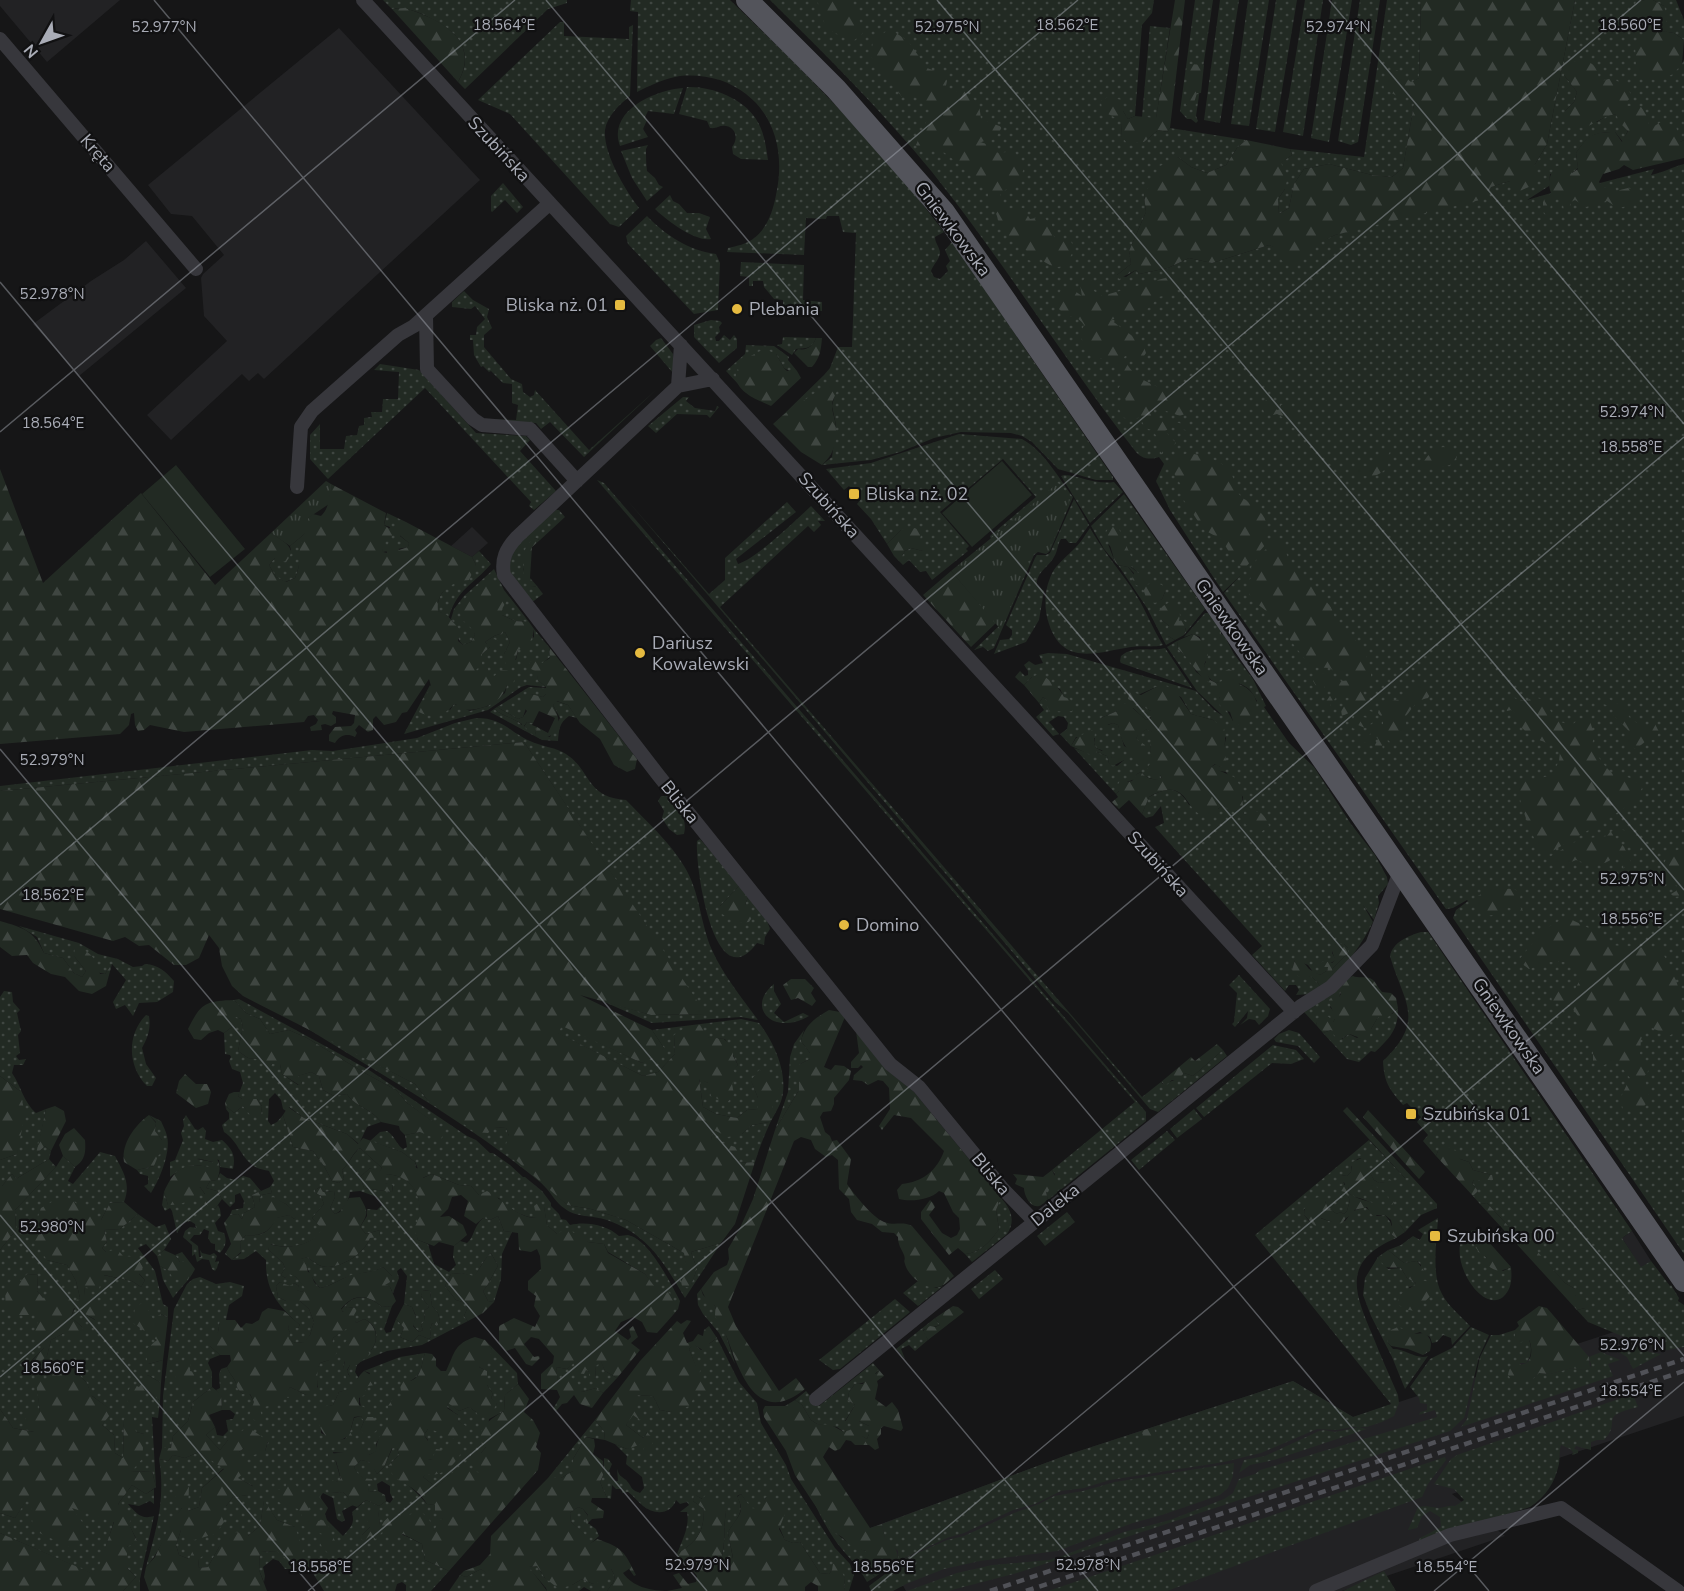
<svg xmlns="http://www.w3.org/2000/svg" width="1684" height="1591" font-family="'Nunito Sans',sans-serif">
  <defs>
    <pattern id="grass-dots" width="8" height="8" patternUnits="userSpaceOnUse" patternTransform="scale(1.5)"><rect width="8" height="8" fill="#222a23"/><path d="M2 2h.1M6 6h.1" fill="none" stroke="#3f4641" stroke-width="1.8" stroke-linecap="round"/></pattern>
    <pattern id="forest-firs" width="22" height="20" patternUnits="userSpaceOnUse" patternTransform="scale(1.5)"><rect width="22" height="20" fill="#222a23"/><path d="M5 1l3.5 6h-7zM16 11l3.5 6h-7z" fill="#3f4641"/></pattern>
    <pattern id="park-tufts" width="24" height="20" patternUnits="userSpaceOnUse" patternTransform="scale(1.5)"><rect width="24" height="20" fill="#222a23"/><path d="M3 7l-1-3M5 7V3M7 7l1-3M15 17l-1-3M17 17v-4M19 17l1-3" fill="none" stroke="#3f4641"/></pattern>
  </defs>
  <rect width="100%" height="100%" fill="#161617"/>
  <path fill="#222224" d="M0 0H120L47 62 0 6Z
    M339 28 480 180 264 379 258 373 249 381 242 374 171 440 147 415 227 341 204 316 201 278 203 274 224 255 192 216 171 214 148 185Z
    M146 241 186 288 79 376 33 324 91 281 124 260Z
    M472 527 488 543 472 557 451 546Z
    M1632 1231 1651 1261 1641 1268 1622 1238Z
    M1684 1309V1416L1452 1494 1505 1536 1342 1591H906L870 1528 1067 1455 1293 1381 1353 1417Z"/>
  <path fill="url(#grass-dots)" d="M383 0H567V3L548 9 465 89 458 82C475 53 459 32 432 19 419 12 407 7 392 9Z
    M631 0H730C806 73 881 148 944 232L935 237C935 243 939 246 940 252 940 259 933 265 931 271L934 277 940 279 948 271 946 266 950 261 945 250 952 242 1113 477V480H1096L1058 469 1032 442 1022 436 1011 433 961 432 934 438 900 452 871 460 822 465 832 457 836 425 832 406 834 398 783 415 824 375 830 368 838 347H852L856 233 843 232 839 216H827L826 219 806 218 804 255 727 252 728 248C737 246 746 244 753 239 767 229 773 211 776 195 787 145 770 98 720 80 706 76 689 74 675 77 661 80 649 86 637 92L638 12 630 11Z
    M770 0H1154L1152 13 1142 25 1135 116 1128 119 1123 111 1121 136 1144 142 1158 130 1167 132 1170 128 1246 140 1237 148 1226 165 1207 173 1191 167 1178 157 1144 195 1146 212 1129 251 1131 264 1117 275 1126 277 1136 270 1139 274 1168 268 1189 258 1212 263 1269 245C1286 252 1319 243 1335 235L1510 181 1534 166 1547 144 1575 0H1645L1636 2 1648 33 1682 64 1684 59V140L1680 142 1645 132 1597 82 1564 75 1577 92 1574 102 1565 111 1597 122 1608 115 1617 114 1628 130 1623 142 1615 132C1593 132 1588 136 1576 153L1578 168 1572 173 1550 174 1549 186 1527 200 1551 193 1601 185 1600 183 1654 169 1651 175C1662 173 1672 167 1684 164V1254L1453 918 1456 910 1468 901 1467 900 1453 908 1446 909 1224 593 1241 575 1223 592 1170 510 1156 481 1164 464 1159 457C1150 460 1142 459 1136 452 1065 361 1004 262 932 172 882 111 826 55 770 0Z
    M1195 0H1213L1196 116 1198 121 1196 123 1191 119H1187L1180 111Z
    M1220 0H1239L1220 123 1204 120Z
    M1248 0H1269L1249 126 1231 124Z
    M1276 0H1297L1275 132 1256 129Z
    M1305 0H1323L1303 136 1283 132Z
    M1332 0H1352L1329 142 1311 138Z
    M1360 0H1380L1358 142 1351 145 1338 141Z
    M1387 0H1421L1419 78 1412 82 1410 95 1414 104 1403 168 1392 177 1372 175 1329 164 1304 169 1294 184 1289 208 1279 214 1278 199 1285 189 1280 163 1292 155 1290 149 1364 157Z
    M1653 0H1676L1684 20V40L1674 33 1661 31 1664 6Z
    M560 22H564V36L629 39V27L633 25 630 96C620 104 607 116 605 130 603 153 625 190 639 208L619 227 610 224 510 114 478 100Z
    M1150 26 1170 28 1156 119 1142 117Z
    M687 87C711 86 743 98 756 119 764 131 766 146 768 160L741 159 733 154 732 147C738 140 737 128 726 126 719 125 717 129 710 128L707 121 679 114Z
    M683 88 674 114 648 111 645 117 647 120 643 129 648 137 620 146C607 111 655 90 683 88Z
    M648 145 646 149C646 156 646 164 647 171L655 178 659 185 663 187 647 201 632 178 621 151Z
    M503 183 523 207 517 213 505 200 492 212 491 211V196Z
    M670 195 673 201 679 204 687 213H699L710 217 706 229 711 239C695 242 666 220 655 209Z
    M647 216C665 235 690 251 716 254L720 263 718 310 694 314 628 244 626 236Z
    M741 262 804 265 803 300 822 302V311L773 309 774 307H783V300L774 299 764 287 763 281H753V286H749V277L740 276Z
    M464 291 473 300 489 309 487 317 492 328 484 335V347L511 379 522 384 523 392 530 397 534 395 535 390 589 450 657 389 584 457 550 422 541 429 536 423 490 421V419L516 420 518 405 512 403V384L503 383 491 371 489 372 483 366 481 367 474 355 473 340H470V335H476L477 327 485 319 475 306 471 309 452 307V302Z
    M711 320 720 321 722 323 719 327 720 332 715 337 716 341H719L724 335 730 340 734 335 737 339V348L719 363 694 337V325Z
    M783 337 816 338C812 349 806 348 796 349L792 355 777 345 782 344Z
    M661 338 673 354V373L650 346 656 340Z
    M746 345 774 346 789 357 788 360 797 371 793 373 784 368 776 354 737 376 739 385 726 371 745 354Z
    M380 364 419 370 476 433 526 436 530 440 520 451 556 491 534 510 529 506 531 502 425 388 328 479 310 459V435L320 424V449H344L346 436 357 435 359 426 364 425V418L372 417 371 412H382L383 399H398L399 372 374 370Z
    M683 397H689L686 401 695 408 715 411 717 406 719 407 710 418 707 415 677 414 656 433 648 426Z
    M959 434 1022 439C1044 451 1058 477 1073 497L1050 551 1046 554 1038 552 1034 555 994 648 988 651 983 647 974 650 1002 623 1008 524 991 539 990 536 1036 497 1003 459 940 512 969 546 966 549 968 551 932 580 926 571 920 572 909 560 903 565 894 556H902L905 551 911 548 923 551C922 536 914 536 901 530L887 544 871 519 857 504 861 499 849 486 844 490 826 469 871 463Z
    M1064 475C1081 476 1096 485 1114 482L1123 492 1090 523 1061 476Z
    M597 480 604 483 1146 1112V1121L1048 1200 1046 1192 1055 1174 1052 1170 1135 1102Z
    M1124 494 1205 609 1184 635 1186 628 1179 621 1162 620 1169 626 1168 636 1175 640 1166 645 1147 608 1118 565 1128 567 1155 602 1162 599 1165 592 1145 586 1138 573 1108 544 1115 562 1104 549 1091 526Z
    M1074 499 1089 525 1076 543H1069L1066 539H1061C1057 545 1058 551 1054 557 1049 567 1036 572 1037 585L1044 591 1039 620 1026 642 994 654 1000 640 1009 639 1012 635V630L1006 625 1035 558 1037 555H1046L1050 553Z
    M627 500 709 594 725 580V558L787 502 796 512 736 559 738 564C758 557 794 522 811 506L825 521H818L821 525 814 532 808 526 720 607 1142 1097 1161 1082 1163 1084 1175 1080 1184 1073 1193 1076 1223 1050 1227 1056 1158 1112 1150 1109 1068 1013 1055 1002Z
    M556 510H559L565 517 540 540 535 538 523 569 532 587 537 586 543 594 531 603C525 594 514 583 510 572 502 551 542 523 556 510Z
    M387 513 406 522H401L400 536 409 543 408 547 383 552 382 546 390 527 384 525Z
    M1090 528C1102 549 1117 567 1131 587 1144 605 1151 626 1163 645 1152 648 1142 645 1131 647 1098 652 1063 667 1049 624 1044 610 1044 592 1050 578 1054 566 1064 559 1073 550 1080 544 1085 535 1090 528Z
    M308 531C297 548 303 561 295 578L285 582 276 577 269 565 275 558 291 550 290 546Z
    M479 551 491 564C474 584 457 589 449 617L438 611C435 588 460 578 476 565L472 557Z
    M494 569 504 590 529 622 515 621 502 615V609L463 620 473 627 475 635 471 642 463 645C455 638 458 626 451 619L454 609 464 596Z
    M1205 613H1208L1221 630V634L1224 635 1234 654 1253 679 1266 706 1264 707 1289 743 1314 767 1351 824 1375 855 1387 877 1388 884 1378 896 1379 903 1374 920 1363 905 1373 922C1362 944 1349 961 1333 979L1332 969 1345 956 1348 948 1344 944H1336L1332 953 1336 960 1325 966 1328 967V970L1320 975 1313 972 1308 965 1295 960 1292 970C1306 976 1314 974 1321 988L1310 994 1296 995 1299 990 1296 985H1289L1285 991 1252 955 1262 946 1155 827 1164 823 1161 806 1153 816 1146 818 1142 814 1149 797C1167 787 1178 785 1189 805L1218 809 1222 806 1232 809 1246 822 1250 816 1244 814 1242 809 1243 797 1226 772 1214 770 1211 767 1216 764 1220 767 1226 738 1213 720 1191 714 1181 697 1156 687 1129 699 1151 711V717L1146 720 1133 708 1117 711 1101 718 1108 725 1113 723 1118 725 1124 746 1143 755 1136 739 1138 734 1147 729 1153 732 1150 750 1153 761 1162 779C1154 780 1147 779 1141 772L1137 774 1135 779 1127 782 1116 794 1074 748 1091 754 1097 752 1107 756 1109 763 1117 766 1124 760V757L1112 758 1109 753 1096 748 1094 743 1095 738 1076 737 1071 746 1060 734 1067 729 1068 723 1064 717 1058 716 1049 722 1059 734 1053 736 1036 717 1044 710 1039 703 1043 697 1047 700 1064 697 1060 689 1032 677 1024 685 1015 677 1020 671 1025 676 1028 675V671L1024 665 1029 661 1035 665 1043 663 1039 655 1048 653 1067 654 1196 691 1214 710 1223 716 1197 691 1167 647 1177 641 1178 649 1191 661 1196 672 1211 683 1233 721 1257 701C1255 698 1252 692 1249 689 1242 682 1225 680 1216 683 1208 679 1206 673 1204 665L1206 662 1200 637 1193 634 1184 637Z
    M534 629 549 647 550 657C541 664 537 669 538 680L546 687 527 685 521 687 488 710 404 734 430 685 450 710 454 704 470 711 488 706 505 693 507 685 478 674 475 670 482 654 490 647 485 642 494 636 505 632 510 642 504 654 516 660 518 650 534 637Z
    M1165 648 1192 688 1121 663 1120 661 1121 656C1134 645 1149 652 1165 648Z
    M529 687 546 688V694L543 697 531 694 523 717 518 719 497 707Z
    M556 701 568 705 577 718 569 716C559 723 559 730 558 741L542 740 490 712 494 709C504 717 516 718 524 727L527 722 533 723 532 725 537 727 535 735 550 737 560 718 553 705Z
    M476 718C503 718 508 731 530 741 540 746 558 748 566 754 592 771 585 797 626 800 646 821 669 841 684 866 700 891 700 923 712 950 723 975 742 998 758 1020L741 1017 652 1023 600 1000 651 1015 705 1014 524 742 0 791V786L312 750 333 751 417 738 455 723Z
    M661 796H668C678 808 688 817 684 834L677 835 669 829 662 818 664 811 658 801Z
    M700 839 740 885 720 906 745 905 748 897 766 918 770 929 765 937 764 945 757 943C714 1001 695 866 697 841Z
    M19 926 79 943 98 954 118 959 133 967 142 966 145 964C159 965 165 971 174 981L173 992 157 1002 139 1003 133 1016 125 1005 116 1009 113 1002 126 980 112 964 105 974 100 973 74 956 86 971 82 977 74 973 63 958 44 953 37 937Z
    M1421 932H1428L1632 1231 1622 1238 1641 1267 1651 1261 1670 1286 1671 1285 1679 1298 1678 1301 1684 1305V1347C1672 1348 1661 1355 1651 1346L1650 1340 1647 1338 1629 1339 1588 1322 1577 1310 1585 1308 1575 1295V1289L1565 1283 1536 1251 1539 1241 1531 1233 1524 1235 1511 1229 1487 1203 1480 1204 1473 1196 1478 1191 1472 1183 1474 1180H1492V1175L1473 1170 1469 1162 1438 1151 1436 1156 1423 1141 1428 1135 1417 1122 1421 1117 1407 1103 1403 1105C1389 1089 1384 1082 1383 1061 1427 1019 1403 1002 1390 956 1393 942 1408 936 1421 932Z
    M1239 975 1270 1009 1268 1016 1259 1025 1255 1020 1249 1019 1240 1025 1247 1018 1248 1011 1235 1027 1232 1024 1234 1022 1237 993 1229 985Z
    M1344 982 1339 998 1330 1007 1335 1013V1019L1333 1022H1316L1317 1026 1304 1012Z
    M774 984V991L781 1004 774 1013 784 1022 803 1013 809 1016C773 1037 745 1007 774 984Z
    M4 991 12 992 13 1002 20 1010 17 1013 21 1031 18 1035 20 1053 16 1056 19 1060 26 1059 23 1065H14L12 1073C21 1086 24 1103 36 1113L46 1109 37 1153 45 1146 51 1151 49 1159 16 1179 12 1174 2 1186H0V1160L17 1154 20 1091 0 1076V997Z
    M239 999 369 1070 467 1136 476 1140 490 1153H493L510 1165 523 1177H525L542 1191 551 1203V1206L559 1214 561 1219 566 1220 570 1225C586 1221 607 1225 619 1236 622 1236 625 1235 628 1235 649 1239 671 1284 680 1301L678 1309 673 1315 645 1274 608 1252 604 1244 588 1242 574 1233 557 1234 547 1225 544 1207 537 1218C525 1218 506 1208 499 1198L479 1195 471 1186 459 1185 432 1174 422 1178 415 1162 402 1152 370 1141 380 1132 387 1131C395 1136 396 1144 403 1149L407 1147 405 1135 441 1128 407 1103 396 1090 363 1072 307 1038 289 1030 270 1034 260 1019 246 1013 234 1000Z
    M1398 1008C1399 1029 1389 1039 1375 1052L1371 1051 1359 1062 1347 1059 1323 1033 1331 1030 1342 1039 1349 1034 1357 1038 1371 1029 1378 1017 1392 1014Z
    M146 1015 149 1016C151 1028 148 1037 142 1048L146 1064 156 1078 152 1086H147C127 1066 127 1034 146 1015Z
    M233 1015 241 1019 243 1027 238 1051 248 1058 260 1059 268 1067 272 1064H280L282 1074 298 1085 302 1083 297 1076 311 1072 319 1076 323 1090 334 1096 347 1094C354 1106 372 1109 381 1122L367 1127 359 1144 347 1134 304 1118 289 1107 286 1111 283 1109 281 1100 275 1093 269 1099 268 1121 271 1125 277 1122 283 1115 293 1147 313 1151 324 1166 332 1181 339 1183 344 1179 342 1170C350 1163 352 1154 360 1148L382 1168 379 1173 370 1168 360 1177 364 1188 392 1192 393 1186 385 1183V1174C416 1175 427 1203 415 1229L418 1240 428 1244 434 1264 449 1272 456 1265 453 1257 454 1246 460 1241 467 1243C474 1238 473 1227 483 1218L490 1220 498 1216 504 1231 512 1232 502 1254 501 1279 494 1302 488 1301 483 1291C490 1283 492 1275 498 1266L491 1253C483 1260 480 1269 474 1277L462 1273 451 1274 445 1286 456 1300 469 1304 464 1316 468 1321 422 1345 387 1351 360 1362 369 1354 366 1349 371 1350C380 1340 377 1324 364 1319L356 1323 353 1316 357 1308 347 1307 344 1312 341 1310C354 1293 367 1294 382 1307L392 1306 384 1329 386 1333 391 1332 396 1319 404 1328 400 1337 412 1342 419 1335 429 1339 431 1337 430 1330 432 1323 437 1326 440 1322 438 1313 432 1306 430 1291 423 1290 421 1296 429 1307 424 1311 425 1321 421 1325 423 1330 419 1332 413 1325 416 1316 412 1307 404 1304 407 1276 401 1268 397 1271 399 1278 393 1293 390 1287 384 1285 392 1281V1276L383 1267C373 1273 362 1272 351 1276 339 1279 332 1286 320 1288 311 1279 309 1268 300 1259L308 1257C313 1262 320 1267 328 1267 345 1266 364 1253 370 1238L379 1236 380 1230 366 1234 360 1227 367 1216V1209L377 1210 382 1205 377 1197 360 1191 350 1192C349 1201 343 1211 335 1214L330 1208 335 1197 334 1191 323 1192 320 1187 315 1190 316 1193 321 1196 324 1204 312 1218 323 1229C312 1246 289 1250 271 1244L268 1249 283 1263 285 1268 281 1275 285 1278 289 1273 296 1277 306 1288 302 1292 296 1290 299 1286 294 1283 290 1287 280 1282 276 1286 278 1297 286 1301H300L309 1309 314 1322 310 1335 305 1342 295 1343 288 1339 290 1332 288 1329 289 1324 298 1328 300 1325C278 1306 265 1290 266 1260L256 1251 244 1259 232 1260 241 1253 240 1242 246 1235C262 1236 269 1233 276 1218L289 1215 294 1219 297 1215 286 1204 273 1198 263 1204 259 1201 261 1195 272 1193 270 1187 274 1181 269 1171C265 1170 258 1169 254 1166 241 1158 238 1141 224 1132L222 1125 229 1119V1113L226 1109 227 1107 234 1113 243 1106 252 1116H261L262 1106 257 1099H242L238 1096 243 1083 240 1072 232 1069 229 1061 231 1057 230 1055 225 1054 224 1033 232 1027Z
    M741 1019 759 1023C774 1042 788 1073 782 1098 780 1106 774 1115 770 1123 764 1136 759 1149 755 1162L739 1163 711 1139 714 1130 742 1134 752 1125 769 1122 751 1080 758 1098V1109L747 1110 737 1118 716 1114 703 1107 699 1078 708 1083 732 1084V1070L738 1065 725 1039 674 1035 675 1054 658 1072 643 1076 557 1033 562 1025 642 1063 664 1048 652 1030Z
    M300 1024 415 1084 429 1102 494 1127 506 1128 509 1136 550 1189 567 1205 591 1209 626 1220 684 1253 690 1287 697 1269 691 1252 721 1243 685 1298C664 1263 649 1235 607 1220 593 1215 576 1218 564 1208 556 1203 552 1194 546 1188 540 1181 532 1176 525 1170 455 1115 375 1071 300 1024Z
    M804 1030 801 1041 810 1053V1059L800 1064 799 1090 775 1130 788 1092 790 1057 794 1044Z
    M1289 1030 1299 1033 1320 1057 1314 1063 1298 1046 1276 1042 1274 1039 1279 1034Z
    M1273 1045 1296 1050 1304 1059 1291 1064 1272 1063 1204 1117 1196 1108Z
    M1194 1109 1202 1119 1177 1138 1170 1129Z
    M149 1115 161 1121C163 1126 166 1131 167 1136 171 1152 160 1179 151 1193L144 1186 148 1184V1176L140 1174 137 1170 154 1166 162 1140 155 1131 156 1122Z
    M186 1115 195 1129 198 1130 203 1127 206 1131 205 1139 213 1142 222 1140C232 1149 236 1155 233 1169L220 1167 219 1160 203 1157 197 1159 213 1162V1169C194 1162 186 1165 170 1177V1162L175 1160 183 1140 181 1133 184 1126 183 1120Z
    M1167 1131 1175 1140 1139 1170 1131 1160Z
    M1369 1140 1405 1178H1413L1437 1204V1208L1421 1215 1405 1232C1395 1216 1383 1208 1365 1200 1358 1197 1353 1198 1348 1192L1349 1186C1363 1184 1387 1182 1390 1200L1391 1193 1386 1182 1379 1183 1374 1180 1361 1158 1357 1159 1351 1167V1172L1347 1176 1341 1175C1345 1184 1345 1192 1350 1200L1347 1211 1344 1214 1340 1212 1337 1214 1328 1208 1325 1201 1304 1209V1215L1309 1221H1319L1320 1218 1332 1222 1345 1221 1353 1211 1365 1207 1377 1216 1385 1215C1391 1223 1393 1223 1390 1233L1396 1238C1343 1261 1353 1290 1372 1334 1380 1354 1389 1375 1398 1395L1399 1403 1394 1416 1382 1422 1367 1427H1352L1337 1430 1317 1429 1261 1453 1224 1462 1110 1480 1084 1488 1061 1491 1035 1504 1013 1510 964 1533 947 1538 898 1561V1551L885 1538 882 1524 1067 1455 1141 1431 1143 1435 1159 1440 1153 1427 1293 1381 1353 1417 1391 1404 1255 1235Z
    M100 1152 115 1156C124 1173 131 1184 124 1202L110 1203 101 1220 47 1260 67 1265 76 1281 80 1298 74 1303 43 1298 37 1291 38 1275 27 1274 18 1315H40L44 1348 30 1362 47 1356 51 1340 64 1333 82 1327 71 1317 75 1308 95 1320 84 1295 85 1286 103 1275 132 1281 141 1287 145 1280 123 1256 106 1252 102 1248 107 1242 104 1230 120 1229 138 1214 156 1227 165 1224 171 1239 164 1250 157 1256 146 1244 138 1248 155 1271 163 1304 168 1307V1318L161 1314 157 1340 148 1364 163 1360 161 1383 148 1375 141 1392 149 1391 160 1401 158 1418 152 1417 156 1487 152 1471 130 1472 144 1434 136 1432 124 1419 123 1458 115 1453 114 1435 102 1425 112 1411 91 1395 87 1383 66 1362 47 1381 36 1376 40 1412 35 1432 13 1428 0 1409V1250L16 1230 15 1210 56 1167 63 1156 75 1167 68 1181 73 1184Z
    M220 1173 227 1178 236 1180 243 1176 250 1178 261 1191 252 1195 255 1207 244 1213 242 1219 238 1214 230 1215 232 1210 243 1208 244 1201 240 1193 235 1195V1202L230 1207 222 1199 217 1191 206 1188 210 1181 217 1180Z
    M200 1187 215 1209 218 1205 220 1209 221 1216 215 1223 218 1231 224 1233C227 1241 226 1246 220 1253L215 1250V1244L211 1243 208 1238 209 1231 204 1229 200 1235H194L190 1240 198 1246 199 1257H201L200 1250 202 1253 210 1255 214 1253 217 1256 215 1262 219 1261 217 1268 215 1271 212 1269 209 1260 202 1259 197 1262 195 1254 192 1256V1245L183 1237 185 1231 190 1227 196 1228 195 1224 190 1221 183 1223 177 1233 172 1211 170 1208 165 1211 162 1205 164 1192 168 1205Z
    M1001 1198C1011 1209 1016 1221 1007 1234L972 1262 965 1254C980 1253 991 1241 999 1229L996 1210Z
    M1067 1212 1075 1222 1045 1246 1037 1236Z
    M1438 1218C1437 1239 1431 1275 1442 1294 1448 1306 1461 1316 1470 1326L1452 1345 1451 1338 1443 1335 1437 1342 1432 1343 1430 1337 1420 1332 1388 1343 1393 1349C1406 1349 1417 1360 1428 1356L1405 1389 1392 1357 1371 1316 1363 1295 1365 1278 1378 1257 1388 1269 1401 1268 1407 1278 1416 1283 1414 1286 1409 1287 1419 1306 1421 1302V1265L1417 1261 1404 1263 1388 1250 1401 1245 1413 1236 1420 1240 1423 1234 1418 1230Z
    M1470 1231C1473 1249 1489 1260 1503 1271L1511 1267C1512 1278 1512 1289 1503 1297 1479 1316 1441 1246 1470 1231Z
    M182 1252 195 1269C190 1280 180 1288 173 1298L163 1280 160 1266 169 1271 180 1262 175 1255Z
    M995 1270 1003 1279 979 1299 971 1289Z
    M200 1277 216 1284 230 1282 244 1286 242 1296 229 1305 226 1320 220 1321 218 1332 210 1346 220 1355 210 1359 208 1363 212 1372V1387L193 1402 188 1421 173 1436 171 1448H162L163 1396 174 1309 187 1284 193 1279Z
    M918 1281 936 1288 943 1286 918 1306 903 1293Z
    M701 1289 703 1295 715 1306 719 1322 724 1328 735 1364 719 1333 703 1314 698 1305 697 1294Z
    M895 1299 910 1312 840 1369 833 1370 819 1360Z
    M935 1318 940 1325 923 1330 928 1340 915 1351 909 1345 901 1349 905 1359 896 1349Z
    M352 1324C353 1331 350 1332 348 1338 344 1348 347 1359 343 1368L350 1377 347 1371 350 1365H357L355 1372 358 1377C356 1387 349 1390 339 1392L333 1405 321 1408V1433L334 1440 345 1439 350 1432 354 1418 361 1416 364 1421 360 1431 367 1417C354 1399 361 1392 370 1373L364 1371 400 1357 425 1353C421 1365 423 1376 408 1382L403 1398 376 1444 377 1451 369 1455 333 1452 341 1480 336 1482 331 1493 343 1492 348 1497 350 1504 353 1505 342 1511 345 1520 342 1522 337 1519 333 1498 323 1493 320 1497 328 1508 325 1514 327 1520 343 1536C351 1527 355 1524 352 1512L366 1500 379 1506 386 1501 390 1503 393 1499 390 1493V1486L382 1481 377 1484 378 1491 369 1492 366 1479 358 1475 354 1467 361 1460 371 1462 377 1474 384 1467 393 1447 397 1448 399 1455 388 1466C401 1479 415 1490 427 1504L436 1505 443 1519 434 1531 405 1517 380 1526 378 1511 370 1527 362 1535H359C372 1537 373 1532 383 1531 397 1530 410 1538 422 1544L425 1560 449 1571 431 1591H406V1585L402 1582 397 1584 395 1591H324L309 1567 300 1564 292 1569H285L279 1561 273 1559 263 1567 265 1576 264 1582 259 1570 260 1552 277 1551 295 1527 277 1520 264 1501 260 1526 248 1536 219 1547 208 1567 198 1568 199 1559H189L179 1555 176 1545 181 1530 218 1506H226L233 1497 248 1495 253 1486 237 1478 239 1452 244 1448 265 1451 268 1442 228 1440 220 1450 206 1435 215 1427 217 1435 223 1436 228 1431 226 1420 233 1419 235 1414 230 1410H222L221 1395 216 1390 220 1388 219 1374 221 1369 227 1367C229 1373 231 1374 234 1379 238 1386 235 1388 243 1394L249 1393 254 1402 260 1407C276 1404 282 1401 290 1387L306 1395 318 1387 316 1371 320 1363 329 1360 333 1338Z
    M1471 1327 1489 1335 1479 1357 1464 1418 1450 1431 1017 1573 948 1591H907L957 1573 992 1565 1049 1560 1062 1556 1124 1532 1170 1520 1224 1499 1233 1493 1239 1479 1255 1474 1260 1470 1437 1417 1435 1410 1419 1415 1420 1412 1427 1410V1404L1420 1403 1419 1398 1410 1387 1430 1359 1452 1348Z
    M1515 1330V1338L1529 1340C1532 1347 1532 1357 1526 1363H1520L1525 1379H1532L1539 1373 1550 1374 1572 1368 1584 1370 1590 1368 1591 1365 1589 1357 1601 1352 1620 1360 1608 1364 1613 1376 1461 1427 1467 1419 1480 1357 1491 1335H1499Z
    M717 1338 739 1382 757 1403 761 1423 786 1465 791 1479 835 1548 850 1564 854 1575 849 1591H844L845 1578 832 1570 829 1574 820 1573 800 1542 793 1543 785 1540 766 1497 762 1509H751L741 1494 737 1496C746 1513 736 1518 728 1532L733 1559 729 1562 722 1556C726 1539 723 1528 726 1512L695 1495 693 1501 704 1509C704 1533 697 1541 677 1554 682 1541 690 1526 687 1512H680L689 1505 687 1502 680 1504 676 1500C671 1515 654 1515 643 1506 637 1501 634 1496 628 1492L622 1493V1489H616L612 1485 611 1499 607 1498 600 1482 604 1473V1458L608 1459 612 1464 609 1471 614 1481H618L617 1469C619 1476 621 1476 626 1480 633 1487 629 1489 640 1493L644 1488 642 1477 626 1464 627 1456 615 1444 627 1449 645 1440 646 1454 647 1432 643 1438 626 1425 636 1407V1395L653 1396 660 1410 671 1412 699 1375 689 1349 694 1344 701 1350Z
    M485 1340 517 1373 518 1384 505 1395 504 1411 489 1419 486 1447 481 1453 480 1474 462 1465 436 1487 423 1477 427 1473 443 1450 432 1460 428 1459V1440L424 1435 428 1429 465 1426 458 1421V1415L447 1407 448 1402 459 1411 469 1407 476 1412 497 1404 491 1398 493 1394 487 1385V1371L479 1367 492 1349Z
    M1634 1344 1649 1352 1661 1354 1633 1369 1627 1357 1614 1349 1617 1347 1625 1350 1631 1349Z
    M601 1361 605 1371 617 1378 603 1393 596 1388 582 1392 563 1375 558 1383 556 1367 567 1369 574 1362 589 1372 595 1379 596 1365Z
    M873 1363 879 1370C872 1377 867 1384 855 1384L849 1392 848 1400 855 1405 845 1421H859L869 1426V1434L867 1439 851 1430 844 1432 837 1427 817 1424 811 1420 802 1405 795 1400 806 1391 819 1406Z
    M1633 1394 1638 1407C1596 1417 1623 1421 1604 1440H1597L1591 1442V1450L1576 1446 1574 1449 1578 1450V1453L1572 1455 1573 1452 1570 1449 1561 1445C1559 1451 1560 1458 1559 1464 1555 1482 1546 1497 1530 1507L1418 1543 1420 1538 1441 1527 1440 1517 1430 1511 1422 1516 1417 1528 1408 1530 1418 1507C1428 1505 1430 1507 1439 1508 1445 1508 1448 1505 1455 1506L1464 1500 1454 1489 1434 1484 1451 1459 1457 1455Z
    M595 1420 604 1431 605 1440 586 1437 573 1459V1471L561 1478H548Z
    M1359 1427 1366 1429 1373 1427 1274 1460 1250 1465 1239 1473 1244 1460 1265 1456 1319 1431 1324 1430 1335 1432Z
    M199 1452 224 1468 202 1488 199 1507 188 1511 182 1508C167 1527 162 1550 146 1567 156 1530 166 1499 159 1459L168 1461 173 1455 185 1458Z
    M1445 1457 1446 1460 1428 1484 1422 1497 1167 1591H1048Z
    M1234 1463 1233 1476 1228 1488 1220 1495 1162 1515 1133 1523 1057 1551 980 1561 944 1569 906 1584 893 1591H871L869 1586 908 1557 947 1540 964 1536 1014 1513 1039 1504 1054 1496 1083 1491 1115 1482Z
    M132 1485 146 1494 154 1489V1504L150 1501 139 1506 128 1504C136 1513 141 1520 154 1516L140 1579V1591H123L136 1577 127 1568V1547L137 1540 118 1504Z
    M30 1494 114 1521 97 1576 0 1533V1513L15 1518Z
    M813 1500C828 1524 837 1541 866 1551L871 1572 875 1577 867 1582C859 1567 847 1556 837 1543 827 1529 820 1515 813 1500Z
    M578 1507 583 1509 588 1516 585 1521 596 1529 599 1536 588 1546 587 1537 571 1522 570 1513Z
    M537 1566 545 1578 572 1585 582 1579 593 1584 611 1569C618 1579 613 1582 607 1591H591L584 1587 579 1591H547L546 1588 528 1567Z
    M481 1569 491 1576V1591H449L460 1575 466 1577Z
    M1384 1571 1396 1591H1343Z"/>
  <path fill="url(#forest-firs)" d="M817 0H849L856 9 863 33 852 42 826 28Z
    M1175 0H1185L1170 128 1167 132 1158 130 1144 142 1127 143 1121 136 1122 121 1102 111 1101 101 1108 97 1122 100 1123 111 1128 119 1135 116 1156 118Z
    M1421 0H1575L1547 144 1534 166 1536 184 1512 194 1510 181 1491 187 1484 199 1335 235C1319 243 1303 249 1296 266L1286 265 1279 257 1276 248 1269 245 1212 263 1189 258 1168 268 1139 274 1136 270 1119 279 1117 275 1131 264 1129 251 1146 212 1144 195 1160 166 1178 157 1191 167 1207 173 1226 165 1237 148 1246 140 1290 149 1292 155 1281 163 1288 176 1285 189 1278 199 1279 214 1289 208 1294 184 1304 169 1329 164 1372 175 1392 177 1403 168 1414 104 1410 95 1401 98 1384 89 1383 78 1397 70 1411 82 1419 78Z
    M1645 0H1653L1664 6 1668 18 1662 31 1674 33 1684 40 1682 64 1673 74 1659 81 1643 77 1636 65 1635 45 1648 33 1633 28 1627 15 1636 2Z
    M404 8C438 18 482 39 458 82L392 9Z
    M890 29 908 41 927 68 943 74 947 81 945 90 951 95 961 88 979 104 981 119 1002 127 995 139 980 142 990 145 998 153 1014 151 1024 167 1020 182 1000 193 1003 209 1023 208 1030 219 1043 217 1052 225 1053 235 1057 240 1071 241 1074 249C1065 270 1058 272 1039 258L1033 262 1025 258 1027 251C1016 245 1005 237 1000 225 996 215 997 210 988 204V190C969 177 955 157 935 147L920 151 916 145 927 120 931 106 911 95 902 97 871 57 873 40Z
    M1584 59C1595 65 1600 69 1598 82L1612 78 1626 86 1632 96 1623 106H1640C1650 115 1651 120 1646 131L1661 122 1676 126 1680 142 1684 140V158L1633 170 1624 165 1619 169 1603 174 1599 182 1604 188 1614 185 1616 191 1628 188 1637 191 1639 196 1633 205 1618 208 1607 201 1586 207 1575 200 1571 202 1570 208 1564 210 1562 200 1557 197 1551 201 1550 213 1546 215 1543 211V202L1551 193C1547 182 1549 175 1557 166L1565 167 1572 173 1578 169 1576 153C1588 135 1593 132 1615 132L1622 142 1628 131 1619 122 1616 114C1595 117 1586 138 1565 121V111L1574 102 1577 92 1564 75 1569 63Z
    M1190 64 1204 65 1201 93H1197L1193 106 1186 105Z
    M1179 274 1184 278 1180 286 1173 294 1158 297 1151 306 1134 318 1119 317 1111 320 1143 344 1146 353 1142 359 1135 360 1127 355 1124 357C1130 380 1164 390 1184 395L1187 402V413L1180 416 1152 406 1155 417 1187 425 1190 431 1172 427 1165 431 1176 443 1162 454 1158 446V438L1152 430 1145 428 1140 417 1130 421 1123 417 1119 409 1126 400 1117 391 1124 378C1121 364 1111 357 1097 358L1087 351 1080 335 1084 325C1079 318 1075 316 1066 316L1057 307V298L1061 290 1069 287 1082 296 1080 284 1085 278 1091 280 1094 291 1102 296Z
    M816 338H822C821 350 820 358 812 367H808L794 353 798 349C807 351 813 346 816 338Z
    M765 349 776 354 784 368 787 371H797L801 378 771 406C763 402 753 399 746 393 722 374 746 356 765 349Z
    M832 381 838 383C839 392 832 397 832 406 832 411 834 416 835 421 838 438 835 454 822 465L801 452 773 424 783 415Z
    M1270 398 1274 401V407L1277 410 1281 409V405C1289 403 1295 409 1296 417L1294 420C1285 422 1284 417 1277 414L1273 415 1264 412 1262 407 1265 401Z
    M1391 445 1392 448 1386 459 1388 465C1381 478 1367 478 1355 473L1356 470 1359 467 1370 466Z
    M1443 447 1454 450 1457 457 1450 465 1426 470 1422 466C1426 455 1432 451 1443 447Z
    M1188 453C1202 455 1225 460 1232 475 1235 481 1233 487 1237 492 1246 503 1262 508 1266 522 1269 529 1264 536 1266 544L1245 568 1236 563 1221 539 1204 530 1183 499 1181 485 1169 465 1170 460Z
    M0 469 43 583 141 493 215 585 271 533C282 541 299 547 286 562L275 558 269 565 276 577 286 582 295 578C301 565 298 560 300 548 302 536 308 532 308 518L313 514 321 516C331 506 328 496 331 484L386 513 384 525 393 531 392 536C385 540 382 544 383 552L387 553 386 549 389 542 396 545 399 550 408 547 409 543 397 533V526L401 522H406L472 557 476 565 469 580C451 582 436 591 438 611L447 615 460 630 458 641 463 645 471 642 475 635C472 626 468 627 463 620 452 605 474 590 484 580L492 581 502 592 506 602 502 609V615L515 621 529 622 534 629 531 645 518 650 514 665H506L504 654 510 642 505 632 494 636 485 642 487 644 494 639 498 641 497 645 490 647 482 654V664L476 670 478 673 486 667 488 669V676L492 678 501 670 512 671 516 674 513 684 507 685C501 706 477 712 457 709V705L454 704C445 716 433 719 419 712L431 686 429 679 407 712 402 713 396 722 384 725 376 716 373 719V730L368 732 359 725 355 730 357 733 355 737C347 733 340 735 335 743L329 741V735L335 727 351 726 354 723 355 715 333 711 332 714 336 717V723L331 726 325 724 321 725 322 730 311 731 310 727 316 724 318 720 314 715 308 716 304 722 184 732 150 725 144 730 138 731 135 725 134 713 131 714 129 725 120 734 0 744Z
    M1110 526 1119 529 1134 563 1131 567 1138 573 1147 574 1149 579 1146 585 1155 582 1162 585 1165 592 1162 599 1155 603 1146 598 1143 588 1136 585 1132 579 1134 573 1128 567 1118 565 1115 562 1106 532Z
    M910 527 918 529 921 535 920 539 927 546 923 551 911 548 905 551 902 556H894L887 544 901 530Z
    M535 538 540 540 532 547 530 578 537 586 532 587 525 583C523 566 519 548 535 538Z
    M1276 539 1285 549 1288 558 1331 607 1338 627 1355 640 1365 652 1371 670V681L1363 687V693L1370 706 1367 710 1373 712 1369 717 1363 713V717L1373 719 1376 718 1381 726 1383 724V719L1378 713C1382 699 1388 703 1400 699 1407 696 1414 690 1419 684L1427 685 1432 692 1428 698C1414 700 1412 711 1403 719L1406 723V729L1399 733 1400 735 1396 737 1399 740 1392 744 1385 737H1381L1383 751 1387 754 1385 758 1381 757 1380 752H1377L1375 745 1378 739 1375 736 1366 743 1362 742V738L1371 734 1372 729 1376 727 1373 722 1365 728 1358 725 1354 729 1351 725 1355 715 1351 712 1342 716 1341 710 1344 705 1355 701 1351 697 1343 698 1337 693 1335 699 1331 702 1330 709 1327 710 1324 707C1326 698 1336 694 1329 684H1325L1324 691 1320 692 1313 681 1317 675 1323 673 1342 681 1351 680 1352 678 1347 671H1341L1337 674 1330 668 1311 667 1270 614 1251 599 1247 586 1253 573 1251 567 1262 553Z
    M951 571 996 623 971 647 923 595Z
    M1170 602 1178 607 1180 615 1179 621 1183 620 1187 623 1184 635 1175 640 1168 636 1167 630 1169 626 1162 620 1158 612 1163 606Z
    M1193 634C1203 639 1205 645 1208 656L1204 665 1210 680 1216 683 1222 681 1223 672 1229 669 1237 674 1239 684C1260 693 1262 709 1245 724L1239 725 1233 721 1230 712 1222 709 1219 703 1220 698 1210 691 1211 683C1195 675 1191 659 1178 649L1177 641Z
    M549 647 637 759 635 769 627 772 614 765 600 739 580 723 568 705 557 701 553 705C562 722 562 735 540 739L535 735 537 727 548 733 555 718 539 711 533 723 527 722 524 726 527 730 526 731 522 729V724C513 718 503 716 494 709L497 707 518 719 523 717 527 711 520 702 524 696 531 694 543 697 546 694V687L538 680 537 672 531 669 529 662 535 660 542 663 550 658Z
    M1039 674C1047 677 1060 688 1064 697L1070 699 1074 707 1072 711C1064 713 1058 710 1050 712L1046 704 1047 700 1043 697 1039 703 1024 685 1032 677Z
    M1166 686 1175 690 1191 714 1213 720 1224 728C1227 743 1222 748 1227 763L1225 766 1220 767 1215 764 1211 767 1234 777 1241 787 1244 814 1250 815 1254 812H1260L1267 819 1269 826 1261 832 1249 829C1242 817 1236 811 1222 806L1218 809 1216 815C1181 825 1195 771 1149 797L1142 814 1129 800 1119 809 1112 802 1118 797 1116 794 1119 791 1117 786 1121 779 1127 782 1132 781 1137 774 1141 772C1147 779 1154 781 1162 778L1160 775 1152 774 1147 768 1152 761 1150 750 1152 732 1147 729 1138 735 1136 739 1145 745 1146 751 1143 756 1148 761 1144 766 1141 767 1137 764 1138 756C1124 750 1121 739 1118 725L1113 723 1104 726 1099 722 1101 718 1117 711 1120 705 1127 703 1146 720 1151 718V711L1128 699 1130 691 1141 695 1156 687Z
    M1510 695C1519 702 1525 702 1535 697L1546 701C1553 717 1555 722 1572 725L1579 719 1589 718 1594 734 1592 747C1598 755 1604 768 1613 773 1626 779 1632 774 1642 788L1635 801 1606 820 1544 856C1531 835 1522 811 1517 786L1524 779H1537L1552 775 1559 761 1560 752 1551 743C1535 741 1519 731 1516 714L1511 710 1507 711 1503 704Z
    M1606 697 1615 703 1622 704 1628 712 1629 717 1641 726 1655 724 1659 732 1656 739 1646 741 1636 749 1626 744 1629 731 1613 715 1614 707 1603 704Z
    M1091 730 1095 732 1094 743 1096 748 1102 751 1105 748 1109 749 1112 758 1121 755 1124 757V760L1113 766 1109 763 1107 756 1097 752 1091 755 1071 746 1076 738Z
    M524 742 706 1014 651 1015 580 995 652 1030 664 1048 658 1055 642 1063 562 1026 558 1033 643 1076 658 1072 675 1054 674 1035 686 1027 700 1025 707 1037 724 1039 733 1048V1056L738 1065 733 1070 737 1076 732 1084 734 1094 727 1103 711 1096 708 1083 699 1079 703 1107 716 1114 737 1118 747 1110 758 1109V1098L751 1080 759 1070 769 1072 778 1081 780 1097 772 1104 774 1115 769 1122 752 1125 742 1134 728 1137 714 1130 711 1139 735 1147 739 1154V1163L755 1162 735 1224 721 1243 691 1252 697 1269 690 1288 682 1286 680 1276 686 1268 684 1253 626 1220 591 1209 567 1205 510 1155 506 1144 509 1136 506 1128 494 1127 488 1133 476 1132 429 1102 415 1084 243 996 232 986 222 966 219 948 209 935 199 958 186 965H174L149 945 139 946 125 937 113 941 0 909V791Z
    M1620 829 1639 835 1643 842 1639 852 1634 854 1628 842 1620 835 1614 836 1624 847 1631 862 1623 868 1624 858 1619 854C1602 867 1595 867 1576 860L1564 865H1553L1546 859 1580 839 1607 836 1610 832Z
    M1684 848V896L1674 897 1671 894 1676 891 1677 886 1670 882 1657 887 1655 885C1663 876 1663 864 1668 853Z
    M740 885 748 897 745 905 755 913 749 922 737 923 722 914 720 906Z
    M1492 888 1513 889 1521 892 1519 906 1524 912 1517 915 1513 909 1507 907 1504 913 1487 916 1477 904 1476 897Z
    M1566 917 1595 931 1610 945 1660 949C1678 977 1684 996 1679 1030L1669 1036 1650 1027 1641 1039 1640 1054 1651 1067 1644 1077 1650 1099 1641 1110 1623 1109 1620 1099 1630 1078 1616 1060 1599 1067 1593 1062V1044L1576 1036 1580 1019 1571 1006 1552 1001 1550 989 1574 991 1581 978 1567 962H1549L1529 969 1518 961 1543 930Z
    M0 921C24 928 33 930 44 953L63 958 74 973 82 977 86 971 74 956 75 946C91 952 96 958 100 974H105L112 964 106 986 92 994 79 991 65 977 51 974 33 963 27 955 12 956 0 947Z
    M1336 944H1344L1348 948V953L1332 969 1334 976 1321 988C1316 979 1310 973 1299 977L1292 970 1295 960 1301 959 1309 969 1320 975 1328 970V967H1317V964L1325 961 1332 963 1335 960C1333 953 1330 950 1336 944Z
    M1353 976C1360 979 1367 975 1373 980 1376 983 1378 988 1382 992L1391 993 1396 998 1398 1008 1388 1017H1378L1371 1029 1370 1036C1362 1041 1357 1036 1349 1034L1338 1041 1331 1030 1323 1033 1317 1026 1316 1022 1322 1014 1329 1017 1333 1022 1335 1019C1335 1012 1330 1008 1329 1000L1333 996 1339 997 1341 994 1340 989 1348 978Z
    M791 979H805L814 988 811 993 816 1001 812 1006 798 998 791 1000 783 985Z
    M234 1000 246 1013 260 1019 270 1034 289 1030 307 1038 363 1072 396 1090 407 1103 442 1128 444 1134 440 1140 420 1132 405 1135 400 1130 399 1126 381 1122C372 1109 354 1106 347 1094L334 1096 323 1090 319 1076 311 1072 298 1076 302 1083 299 1085 282 1074 280 1064H272L268 1068 260 1059 248 1058 238 1051 243 1027 241 1019 234 1016 232 1027 224 1033 218 1030 209 1033 201 1040 194 1039 188 1029C201 1003 205 1001 234 1000Z
    M829 1010 840 1012 845 1017 824 1067 831 1070 835 1065 844 1066 851 1071 849 1080 834 1098V1104L831 1111 823 1112 820 1117 825 1132 830 1136 832 1141 837 1140 851 1159 847 1184C855 1195 872 1217 884 1222 894 1226 903 1221 912 1226L954 1276C949 1280 944 1286 938 1287 925 1290 908 1276 905 1264 903 1258 906 1262 904 1255 901 1248 898 1245 898 1237L894 1233 882 1232 872 1224 857 1220 851 1212 849 1199 839 1189 838 1160 832 1155 826 1157 815 1149 811 1140 801 1137 794 1141 728 1307 736 1326 779 1391 796 1378 805 1389C759 1426 741 1377 728 1340 726 1333 716 1320 715 1315 715 1312 716 1309 715 1306L707 1301 701 1289 714 1272 727 1265 729 1259 728 1249 739 1230 753 1199 775 1130 799 1090V1078L797 1068 800 1064 810 1059V1053L801 1041C805 1025 815 1018 829 1010Z
    M856 1031 887 1070 914 1092 1001 1198 996 1210 999 1229C991 1241 980 1253 965 1254L958 1248 949 1255 921 1219V1212L930 1200 933 1203 935 1207 929 1215 942 1233 951 1238 957 1235 960 1229 959 1218 953 1212 944 1193 939 1191C930 1200 911 1202 899 1199L897 1190 902 1184C922 1182 937 1171 944 1151L911 1118 894 1115 882 1130 879 1126 890 1109 889 1088 883 1081 878 1080 868 1085 862 1081 853 1080 854 1075 863 1067 861 1065 858 1068H851V1062L859 1053Z
    M1217 1044 1223 1050 1193 1076 1184 1073 1177 1081 1172 1080 1166 1085 1161 1082 1191 1057 1195 1061Z
    M185 1074 196 1084H207L211 1092 208 1104 196 1108 176 1093 179 1081Z
    M0 1076 20 1091 25 1114 17 1154 0 1160Z
    M234 1092H240L238 1096 242 1099H257L262 1106 261 1116H251L243 1106 234 1113 227 1107 226 1109 225 1103 229 1094Z
    M55 1106 64 1111 66 1121 51 1151 45 1146 36 1154 46 1109Z
    M288 1107 304 1118 347 1134 358 1144 363 1138 402 1152 415 1162 416 1168 422 1169 423 1178 432 1174 459 1185 471 1186 479 1195 487 1191C503 1199 518 1219 537 1218L534 1206 538 1203 544 1206 547 1225 557 1234 567 1228 574 1233 580 1229 588 1242 604 1244 608 1253 645 1274 661 1295 669 1292 675 1304 672 1312 673 1315 657 1333 647 1332 642 1322 633 1317 621 1322 615 1331 628 1340 631 1337 629 1329 633 1326 638 1337 631 1343 640 1350 617 1378 605 1371 601 1362 596 1366 595 1379 589 1377V1372L586 1370 584 1374 576 1373 574 1363 567 1369 556 1367 558 1382 563 1375 576 1380 582 1392 596 1388 603 1393 592 1408 580 1404 574 1395 567 1403 562 1404 556 1411 553 1409 560 1397 557 1390 541 1389V1374L553 1363 554 1356 539 1339 531 1337 524 1344 534 1357 539 1356 540 1358 532 1366 526 1364 515 1348 506 1351 499 1343V1326L514 1318 535 1327 540 1316 534 1306 536 1296 528 1290V1281L541 1269 540 1256 537 1249 531 1252 519 1250 518 1233 504 1231 498 1216 490 1220 483 1218 476 1224 464 1216 468 1201 461 1195 452 1197 448 1209 440 1217 449 1216 463 1225 467 1235 454 1246 439 1242 434 1246 418 1240 414 1229C427 1204 416 1175 385 1174V1183L393 1185 392 1192 364 1188 360 1177 370 1168 379 1172 382 1168 360 1148C352 1153 350 1163 342 1170L344 1179 339 1183 332 1181 324 1166 313 1151 293 1147 283 1115Z
    M1347 1107 1413 1178H1405L1343 1111Z
    M1368 1110 1425 1172 1419 1179 1363 1117Z
    M149 1115 156 1123 155 1131 162 1140 163 1151 158 1156 154 1166 137 1170 124 1162C121 1144 135 1125 149 1115Z
    M74 1128 85 1140C86 1153 85 1160 75 1167L63 1156 59 1145 65 1134Z
    M1444 1147C1454 1147 1457 1149 1460 1159L1469 1162 1473 1170 1492 1175 1493 1180H1474L1472 1183 1478 1191 1473 1196 1436 1156 1438 1151Z
    M198 1154 203 1157 213 1154C221 1162 221 1170 217 1180L210 1181 206 1188 217 1191 222 1199 215 1209 203 1203 205 1194 200 1187C192 1201 184 1205 168 1205L164 1192C175 1167 187 1161 213 1168V1162L196 1158Z
    M1362 1158 1374 1180 1379 1183 1385 1182 1386 1178 1391 1180 1393 1188 1391 1193 1396 1199 1392 1205 1389 1204C1390 1190 1381 1188 1369 1185L1360 1190 1354 1186H1349L1348 1192C1354 1199 1370 1201 1379 1205 1390 1211 1399 1222 1405 1232L1396 1238 1390 1233 1389 1229 1392 1225 1391 1220 1385 1215H1372L1367 1207 1354 1210 1355 1213 1346 1218 1342 1223 1337 1224 1321 1218 1319 1227H1316L1304 1215C1304 1204 1310 1198 1321 1197L1325 1201 1328 1208 1337 1214 1340 1212 1344 1214 1347 1211 1350 1200 1345 1192 1337 1190V1187L1345 1185 1344 1182 1339 1184 1336 1181 1341 1175 1347 1176 1351 1172 1352 1162Z
    M49 1159 56 1167 15 1210 16 1230 0 1250V1186H2L12 1174 16 1179Z
    M1052 1170 1057 1181 1055 1187 1046 1192 1048 1200C1046 1201 1041 1206 1039 1206 1030 1208 1024 1195 1024 1188L1015 1184 1017 1179 1013 1174 1043 1177Z
    M270 1187 272 1193 261 1195 259 1201 263 1203 273 1197 286 1204 298 1215 294 1219 289 1215 277 1218C268 1233 262 1236 246 1235L240 1242 241 1252 232 1260 225 1254 231 1244 224 1223 230 1215 238 1214 242 1219 244 1213 255 1207 252 1195Z
    M320 1187 323 1192 334 1191 335 1197 330 1208 335 1214 340 1212 349 1198 360 1197C368 1212 369 1212 360 1227L366 1234 380 1230 379 1237 370 1238C364 1253 345 1266 328 1267 320 1267 313 1262 308 1257L301 1259 306 1265 308 1272 311 1273 314 1282 320 1288C332 1286 340 1279 351 1275 362 1272 373 1273 383 1267L392 1276V1281L385 1285 390 1287 396 1301 392 1306 382 1307C367 1294 354 1293 341 1309L343 1312 347 1307 358 1308 354 1315 356 1323 364 1319C376 1324 380 1340 371 1350H367L370 1354 357 1365H350L347 1370 350 1380H347L343 1368 345 1362 340 1349 347 1340 345 1332 352 1329V1325L333 1338 332 1345 337 1353 329 1360 320 1363C314 1375 321 1383 315 1393L306 1395 290 1387 288 1391 295 1395 296 1398H284L276 1404 260 1408 262 1418 257 1422 249 1416 254 1402 250 1394H243C235 1388 238 1386 234 1379 231 1374 229 1373 227 1367L231 1361 230 1355H220L210 1346 209 1336 218 1332 220 1320H235L241 1328 246 1323 252 1324 259 1320 262 1312 268 1308 284 1311 300 1325 298 1328 289 1325 288 1329 290 1332 289 1339 295 1343 304 1342 310 1335 314 1322 309 1309 300 1301H286L278 1297 276 1286 280 1282 290 1286 294 1283 299 1286 297 1290 302 1292 305 1288 296 1277 289 1274 285 1278 281 1275 285 1268 283 1263 268 1249 270 1244C288 1250 312 1246 322 1229L312 1218 324 1204 321 1196 316 1193 315 1190Z
    M64 1195 101 1220 110 1203 124 1202 138 1214 120 1229 104 1230 107 1242 102 1248 106 1252 117 1249 123 1256 137 1257 143 1267 139 1274 145 1280 141 1287 132 1281 104 1275 98 1291 85 1287 84 1295 97 1299 102 1310 96 1320 74 1308 71 1317 82 1327 85 1333 76 1340 64 1333 51 1340 47 1356 34 1367 30 1363 44 1348 34 1335 40 1315H18L6 1310 5 1290 14 1276 21 1281 27 1274 38 1275 37 1291 43 1298 60 1289 74 1302 80 1298 76 1281 67 1265 47 1260 31 1237 41 1208Z
    M1487 1203 1510 1228 1520 1229 1524 1235 1531 1233 1539 1241 1537 1251 1565 1283 1575 1289V1295L1587 1300 1585 1308 1577 1310 1480 1204Z
    M1475 1230 1479 1231 1511 1267C1501 1272 1496 1272 1487 1265V1258C1476 1251 1472 1244 1470 1231Z
    M164 1250 175 1255 180 1262H186L192 1268 188 1280 173 1279 169 1271 160 1266 157 1256Z
    M1388 1250 1404 1263 1417 1261 1424 1271 1421 1280 1430 1282 1435 1289C1431 1298 1421 1304 1414 1311L1405 1309 1399 1305 1398 1298C1404 1289 1412 1289 1416 1283L1407 1278 1401 1268C1385 1266 1388 1272 1378 1257Z
    M491 1253 498 1266C492 1275 490 1283 483 1291L488 1301 494 1302 483 1313 468 1321 464 1316 469 1304 456 1300 445 1286 451 1274 462 1273 474 1276C481 1268 483 1260 491 1253Z
    M422 1290 430 1291 432 1306 438 1313 440 1322 437 1326 432 1323 430 1330 431 1337 429 1339 419 1335 412 1342 400 1337 404 1328 396 1319 404 1304 412 1307 416 1317 413 1326 419 1332 423 1330 421 1325 425 1320 424 1311 429 1307 421 1296Z
    M144 1302 153 1319 161 1314 168 1318 163 1360 148 1364 145 1350 157 1340 133 1323 135 1307Z
    M953 1306 958 1307 964 1312 928 1340 923 1331 930 1326 935 1327 940 1325 935 1318Z
    M1539 1306 1547 1308 1589 1357 1590 1368 1584 1370 1572 1368 1550 1374 1539 1373 1532 1379 1513 1382 1508 1375C1510 1362 1516 1367 1526 1363 1533 1359 1532 1345 1529 1340L1518 1343 1515 1338V1330L1519 1326 1517 1322Z
    M687 1320 691 1321 683 1333 687 1343 693 1341 698 1334 703 1336 704 1330 709 1326 717 1338 710 1343 705 1351 694 1345 689 1349 696 1366 701 1367 699 1375 710 1385 706 1393 696 1392 690 1406 671 1412 660 1410 653 1396 636 1395V1407L645 1417 640 1420 633 1415 626 1425 643 1438 647 1432 654 1440 647 1454 641 1455 645 1446V1441L639 1445 627 1449 605 1440 604 1431 595 1420 640 1361 677 1321 681 1324Z
    M1398 1327 1414 1334 1424 1333C1431 1338 1432 1342 1430 1351L1423 1355 1408 1349 1391 1346 1388 1343 1387 1336 1391 1330Z
    M475 1337 485 1340 492 1349 489 1360 479 1367 487 1371V1385L493 1394 491 1398 497 1403 490 1417H479L476 1412 469 1407 459 1411 448 1403 447 1408 458 1415V1421L466 1426 462 1435 452 1439 445 1435 444 1429 439 1432 428 1429 424 1435 432 1447 428 1459 432 1460 436 1449 443 1450 449 1443 455 1441 463 1449C457 1462 444 1478 427 1474L423 1477 436 1487 462 1464 479 1473 470 1458 472 1452 481 1453 486 1447 479 1439C482 1424 492 1418 504 1411L505 1395 518 1384 529 1399 524 1412 533 1420 540 1433 536 1447 541 1453 538 1470 449 1571 425 1560 422 1544 403 1534 392 1539 383 1531 376 1539 370 1536 363 1541 358 1534 362 1535 370 1527 365 1516 378 1510 380 1525 393 1513 405 1517 419 1510 429 1519 434 1531 439 1520 443 1519 435 1512V1505L427 1504C424 1500 421 1495 417 1492 408 1483 393 1481 388 1466L399 1455 397 1448H392L384 1467 377 1474 370 1462 361 1460 354 1467C358 1475 362 1479 372 1479L373 1483 368 1484 369 1492 378 1491 385 1495 386 1501 379 1506 366 1500 357 1507 349 1504 348 1497 343 1492 331 1493 328 1490 327 1482 330 1479 336 1482 341 1479 336 1461 328 1458V1454L348 1452 351 1448 358 1446 364 1453 369 1455 376 1451C377 1431 392 1429 388 1406L394 1397H402L400 1385 403 1381C422 1384 421 1364 425 1353L432 1354 436 1359V1366L441 1371H446C455 1352 454 1344 475 1337Z
    M185 1358 191 1362 190 1371 199 1373 198 1380 192 1382 191 1391 182 1393 175 1378 177 1370 183 1366Z
    M66 1362 87 1383 92 1396 113 1411 102 1425 114 1435 115 1453 123 1458 124 1419 133 1414 136 1432 144 1434 142 1459 131 1472 152 1471 156 1487 146 1494 132 1485 118 1504 131 1519 129 1524 137 1541 127 1547V1568L136 1577 123 1591H0V1533L96 1575 114 1522 72 1508 88 1530 76 1550 33 1530 30 1495 15 1518 0 1513V1409L13 1428 34 1432 25 1420 30 1408 40 1412 35 1375 47 1380Z
    M879 1370 884 1376 877 1381 878 1385 875 1399 886 1407 892 1402 898 1410 903 1428 901 1431 884 1426 881 1428V1434L877 1439 879 1448 875 1450 869 1445H855L851 1441 846 1440 840 1449 835 1451 829 1447 823 1457 870 1528 882 1524 885 1538C894 1544 898 1550 898 1561L875 1577 865 1563 866 1551 852 1547 842 1537 832 1531 795 1475 786 1451 764 1417 763 1410 765 1406H785L795 1400 802 1405 811 1420 817 1424 831 1425 844 1432 855 1428 860 1430 862 1436 867 1439 869 1434V1426L859 1421 845 1422 855 1405 848 1400 849 1392 855 1384H863L866 1378 873 1374H876Z
    M364 1371 374 1377V1385L364 1387 367 1394 359 1398V1405L366 1408 367 1417H373L377 1422 376 1431 368 1436 360 1431 364 1421 361 1416 354 1417 350 1432 353 1437 348 1436C329 1450 317 1429 317 1411L321 1407 333 1405 339 1392C357 1388 353 1381 364 1371Z
    M148 1375 161 1383 160 1401 149 1391 141 1393 139 1403 129 1404 125 1396 132 1384 139 1387Z
    M212 1387 221 1394 222 1410 209 1415 215 1427 206 1435 220 1450 228 1440 248 1427 268 1441 265 1451 251 1456 244 1448 239 1452 247 1470 238 1478 254 1487 249 1495 233 1497 226 1506H218L224 1522 215 1534 194 1540 181 1530 176 1545 179 1555 189 1559 194 1548 203 1546 205 1554 199 1559 198 1568 208 1567 219 1547 236 1532 248 1536 260 1526 264 1500 277 1520 295 1527 303 1549 300 1561 292 1564 277 1551 260 1552 259 1570 267 1591H149L144 1577 146 1567 155 1557 172 1520 182 1508 174 1499 179 1489 189 1486 188 1511 199 1507 202 1488 224 1469 199 1452 185 1458 173 1455 168 1461 159 1459 162 1448H171L173 1436 188 1421 193 1402Z
    M1153 1427 1159 1440 1158 1447 1151 1452 1140 1451 1138 1443 1143 1435 1141 1431Z
    M586 1437 594 1439 595 1446 593 1454 603 1461 604 1473 600 1482 607 1498H592L591 1502 604 1511 603 1518 592 1519 587 1524 585 1521 588 1515 583 1509 578 1507 570 1513 571 1522 588 1537V1545L597 1539C623 1548 624 1551 636 1575L634 1576 629 1569 623 1573C633 1587 649 1590 665 1591H607C613 1582 618 1579 611 1569L603 1581 593 1584 582 1579 572 1585 559 1589 545 1578 537 1566 529 1567 547 1591H491V1577L481 1569 466 1577 460 1575 464 1571 480 1565 490 1554 491 1536 548 1478H561L573 1471V1459Z
    M287 1482 296 1485 300 1495 310 1492 314 1501 308 1508 311 1512 310 1518 318 1521 325 1520 329 1527 327 1535 333 1537 337 1545 335 1553H328C320 1546 319 1544 322 1534L301 1525 302 1515 298 1509 283 1505 275 1499 274 1490H285Z
    M694 1494 702 1499 706 1495 717 1500 726 1512C723 1528 726 1539 722 1555L729 1561 733 1558 728 1532C736 1517 747 1513 737 1497L741 1494 751 1508 761 1509 766 1497 772 1495 778 1502 785 1514 779 1529 785 1540 793 1543 800 1542 820 1573 829 1574 832 1570 833 1564 837 1563 845 1578 844 1591H818V1586L811 1582 805 1587V1591H667L682 1588 673 1575 679 1573 688 1584 696 1582 697 1576 688 1564 680 1562 677 1554C697 1541 704 1533 704 1509L693 1501Z"/>
  <path fill="url(#park-tufts)" d="M326 481 331 484 329 504 308 518V531L290 546 271 533Z
    M1058 483 1071 497 1048 553 1035 550 1001 630 951 571Z"/>
  <path fill="#222a23" d="M1002 461 1032 495 972 547 942 513Z
    M176 465 245 549 210 577 142 494Z"/>
  <g fill="none" stroke-linecap="round" stroke-linejoin="round">
    <path stroke="#37373c" stroke-width="14" d="M363 0C673 338 984 674 1294 1012
      M0 39 196 269
      M426 315 427 369 473 419 482 425 530 429 577 481
      M713 379 678 386 517 537C506 549 501 559 504 575L659 776 890 1064 919 1087 1002 1188 1034 1221
      M678 386 681 345
      M297 487 301 427 312 411 398 335 414 326 549 204
      M816 1399 1301 1006 1331 987 1372 945 1401 869
      M1316 1591 1450 1535 1561 1508 1678 1591"/>
    <path stroke="#53545b" stroke-width="22" d="M747 0 836 89 944 212 1684 1281"/>
    <path stroke="#505157" stroke-width="4.5" stroke-dasharray="8 6" stroke-linecap="butt" d="M990 1591 1684 1359
      M1026 1591 1684 1371"/>
  </g>
  <path fill="none" stroke="#a9acb6" stroke-width="1.5" stroke-opacity="0.45" d="M154 0 1489 1591M546 0 1684 1356M937 0 1684 890M1329 0 1684 424M0 282 1098 1591M0 432 515 0M0 749 707 1591M0 905 1078 0M0 1215 315 1591M0 1377 1641 0M308 1591 1684 437M871 1591 1684 909M1434 1591 1684 1382"/>
  <g fill="#e5ba40" stroke="#111112" stroke-width="2">
    <rect x="614" y="299" width="12" height="12" rx="3"/>
    <circle cx="737" cy="309" r="6"/>
    <rect x="848" y="488" width="12" height="12" rx="3"/>
    <circle cx="640" cy="653" r="6"/>
    <circle cx="844" cy="925" r="6"/>
    <rect x="1405" y="1108" width="12" height="12" rx="3"/>
    <rect x="1429" y="1230" width="12" height="12" rx="3"/>
  </g>
  <g text-anchor="middle" dominant-baseline="central" stroke-width="4.5" stroke-linejoin="round" paint-order="stroke">
    <g font-size="18" fill="#a9acb6" stroke="#111112">
      <text transform="translate(499 149) rotate(47)">Szubińska</text>
      <text transform="translate(98 153) rotate(49)">Kręta</text>
      <text transform="translate(953 229) rotate(53)">Gniewkowska</text>
      <text transform="translate(829 505) rotate(48)">Szubińska</text>
      <text transform="translate(1232 627) rotate(55)">Gniewkowska</text>
      <text transform="translate(680 802) rotate(51)">Bliska</text>
      <text transform="translate(1158 864) rotate(48)">Szubińska</text>
      <text transform="translate(1509 1026) rotate(55)">Gniewkowska</text>
      <text transform="translate(991 1174) rotate(50)">Bliska</text>
      <text transform="translate(1055 1205) rotate(-39)">Daleka</text>
    </g>
    <g font-size="18" fill="#a9acb6" stroke="#111112" text-anchor="start">
      <text x="608" y="305" text-anchor="end">Bliska nż. 01</text>
      <text x="749" y="309">Plebania</text>
      <text x="866" y="494">Bliska nż. 02</text>
      <text x="652" y="643">Dariusz<tspan x="652" dy="21">Kowalewski</tspan></text>
      <text x="856" y="925">Domino</text>
      <text x="1423" y="1114">Szubińska 01</text>
      <text x="1447" y="1236">Szubińska 00</text>
    </g>
  </g>
  <g font-size="15" text-anchor="middle" fill="#a9acb6" stroke="#111112" stroke-width="4.5" stroke-linejoin="round" paint-order="stroke">
    <text x="504" y="30">18.564°E</text>
    <text x="1067" y="30">18.562°E</text>
    <text x="1630" y="30">18.560°E</text>
    <text x="164" y="32">52.977°N</text>
    <text x="947" y="32">52.975°N</text>
    <text x="1338" y="32">52.974°N</text>
    <text x="52" y="299">52.978°N</text>
    <text x="1632" y="417">52.974°N</text>
    <text x="53" y="428">18.564°E</text>
    <text x="1631" y="452">18.558°E</text>
    <text x="52" y="765">52.979°N</text>
    <text x="1632" y="884">52.975°N</text>
    <text x="53" y="900">18.562°E</text>
    <text x="1631" y="924">18.556°E</text>
    <text x="52" y="1232">52.980°N</text>
    <text x="1632" y="1350">52.976°N</text>
    <text x="53" y="1373">18.560°E</text>
    <text x="1631" y="1396">18.554°E</text>
    <text x="697" y="1570">52.979°N</text>
    <text x="1088" y="1570">52.978°N</text>
    <text x="320" y="1572">18.558°E</text>
    <text x="883" y="1572">18.556°E</text>
    <text x="1446" y="1572">18.554°E</text>
  </g>
  <g transform="translate(42 42) rotate(230)" stroke="#111112" stroke-width="4.5" paint-order="stroke">
  <path d="M0-4.5L10 22L0 15L-10 22Z" fill="#a9acb6"/>
  <text y="-9" font-size="16" font-weight="bold" text-anchor="middle" fill="#a9acb6">N</text>
  </g>
</svg>
